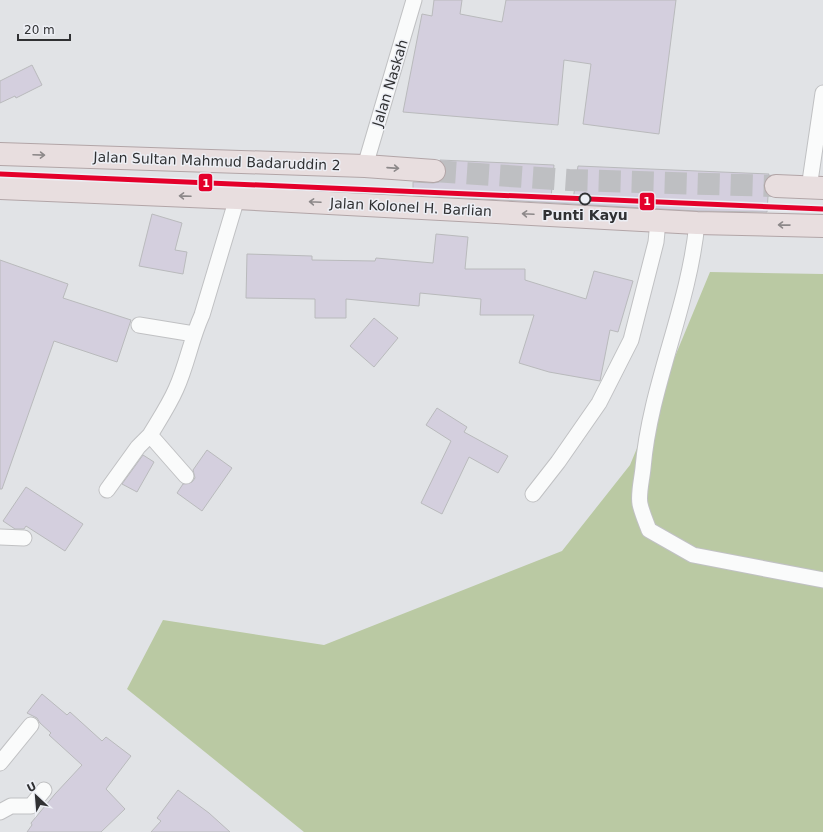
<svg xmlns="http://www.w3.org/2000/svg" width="823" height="832" font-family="'DejaVu Sans',sans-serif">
  <rect width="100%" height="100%" fill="#e1e3e6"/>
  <path fill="#bac9a3" d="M710 272 823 274V832H304L127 689 163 620 324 645 562 551 630 465Z"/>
  <path fill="#d4cfde" stroke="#b9babc" d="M434 0H462L460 14 502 22 506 0H676L659 134 583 124 591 64 564 60 558 125 403 112 422 14 432 16Z
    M32 65 42 85 16 98 15 96 0 103V81Z
    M440 160 554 165 551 198 573 200 578 166 769 174 764 185 765 191 768 196 767 212 697 211 413 195V182L433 183 439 182 444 178 446 172 445 166Z
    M152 214 182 223 175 250 187 252 183 274 139 266Z
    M436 234 468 237 465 269H525V280L586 299 594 271 633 281 618 332 610 330 600 381 549 372 519 363 534 315H480L481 299 420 293 419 306 346 299V318H315V299L246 298 247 254 312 256V260L375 261 376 258 433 263Z
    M0 260 68 284 63 298 131 320 117 362 54 341 2 489H0Z
    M374 318 398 338 374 367 350 346Z
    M437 408 467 427 464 432 508 456 498 473 469 457 442 514 421 503 451 441 426 425Z
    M207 450 232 468 202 511 177 493 183 484 192 482 195 478 193 470Z
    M143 455 154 462 137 492 122 484Z
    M26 487 83 524 65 551 26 526 24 529H15L3 521Z
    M42 694 67 715 70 712 102 741 106 737 131 756 106 789 125 809 101 832H27L32 825 31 823 55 794 82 765 49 735 51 733 40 723 37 718 27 713Z
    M178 790 209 813 230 832H151L161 821 157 818Z"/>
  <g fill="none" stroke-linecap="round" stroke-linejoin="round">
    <path stroke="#bebfc2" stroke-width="22" stroke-dasharray="22 11" stroke-linecap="butt" d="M434 171 569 180 776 186"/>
    <g stroke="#c0c1c3" stroke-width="17">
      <path id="minor" d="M365 166 414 0
        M809 188 823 93
        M697 223C689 307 650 385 643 468 642 479 638 494 640 504 642 513 646 522 649 530L693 555 823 580
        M139 325 194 334
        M186 476 150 435C159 420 169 405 176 389 187 365 191 339 202 315L237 198
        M107 490 138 447 150 435
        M533 494 558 462 599 403 631 340 656 242 658 221
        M0 537 24 538
        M0 763 31 725
        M0 812 11 806H31L44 790"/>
    </g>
    <g stroke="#b2a5a7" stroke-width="24">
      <path id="trunk" d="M0 154 365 166 434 171
        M776 186 823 188
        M0 188 237 198 697 223 823 226"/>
    </g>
    <use href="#minor" stroke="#fafbfb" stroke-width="15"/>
    <use href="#trunk" stroke="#e8dedf" stroke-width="22"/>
    <g stroke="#edeff5" stroke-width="8">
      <path id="rail-1" d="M0 174 823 209"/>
    </g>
    <use href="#rail-1" stroke="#e4002b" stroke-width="5"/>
  </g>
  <defs><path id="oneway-shaft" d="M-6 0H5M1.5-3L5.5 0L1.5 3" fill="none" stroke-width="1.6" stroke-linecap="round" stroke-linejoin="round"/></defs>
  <g stroke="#8c8889">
    <use href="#oneway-shaft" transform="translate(39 155) rotate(2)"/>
    <use href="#oneway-shaft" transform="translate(393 168) rotate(4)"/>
    <use href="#oneway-shaft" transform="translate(185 196) rotate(-178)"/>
    <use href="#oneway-shaft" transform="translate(315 202) rotate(-177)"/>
    <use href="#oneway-shaft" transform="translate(528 214) rotate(-177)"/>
    <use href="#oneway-shaft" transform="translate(784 225) rotate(-179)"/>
  </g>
  <circle fill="#edeff5" stroke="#303133" stroke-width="2" cx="585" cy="199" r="5.5"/>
  <g text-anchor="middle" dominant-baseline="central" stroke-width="3" stroke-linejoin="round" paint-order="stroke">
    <g font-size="14" fill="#303133" stroke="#edeff5">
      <text transform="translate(390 83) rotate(-73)">Jalan Naskah</text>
      <text transform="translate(217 161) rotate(2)">Jalan Sultan Mahmud Badaruddin 2</text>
      <text transform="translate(411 207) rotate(3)">Jalan Kolonel H. Barlian</text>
    </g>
    <g font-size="14" font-weight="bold" fill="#303133" stroke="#edeff5">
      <text x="585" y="215">Punti Kayu</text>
    </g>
  </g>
  <g stroke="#edeff5" stroke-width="1.5">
    <rect x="198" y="173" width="15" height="19" rx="4" fill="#e4002b"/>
    <rect x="639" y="192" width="16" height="19" rx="4" fill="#e4002b"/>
  </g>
  <g font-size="11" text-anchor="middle" font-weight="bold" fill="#fff">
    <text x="206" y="187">1</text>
    <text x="647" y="205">1</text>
  </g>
  <g transform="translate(36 796) rotate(334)" stroke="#edeff5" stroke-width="3" paint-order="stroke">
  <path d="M0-3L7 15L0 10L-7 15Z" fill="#303133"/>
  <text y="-6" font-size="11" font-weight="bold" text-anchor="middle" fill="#303133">U</text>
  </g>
  <path d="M18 34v6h52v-6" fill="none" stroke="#303133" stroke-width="2"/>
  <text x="24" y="34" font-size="12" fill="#303133" stroke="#edeff5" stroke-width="3" paint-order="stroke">20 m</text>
</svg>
